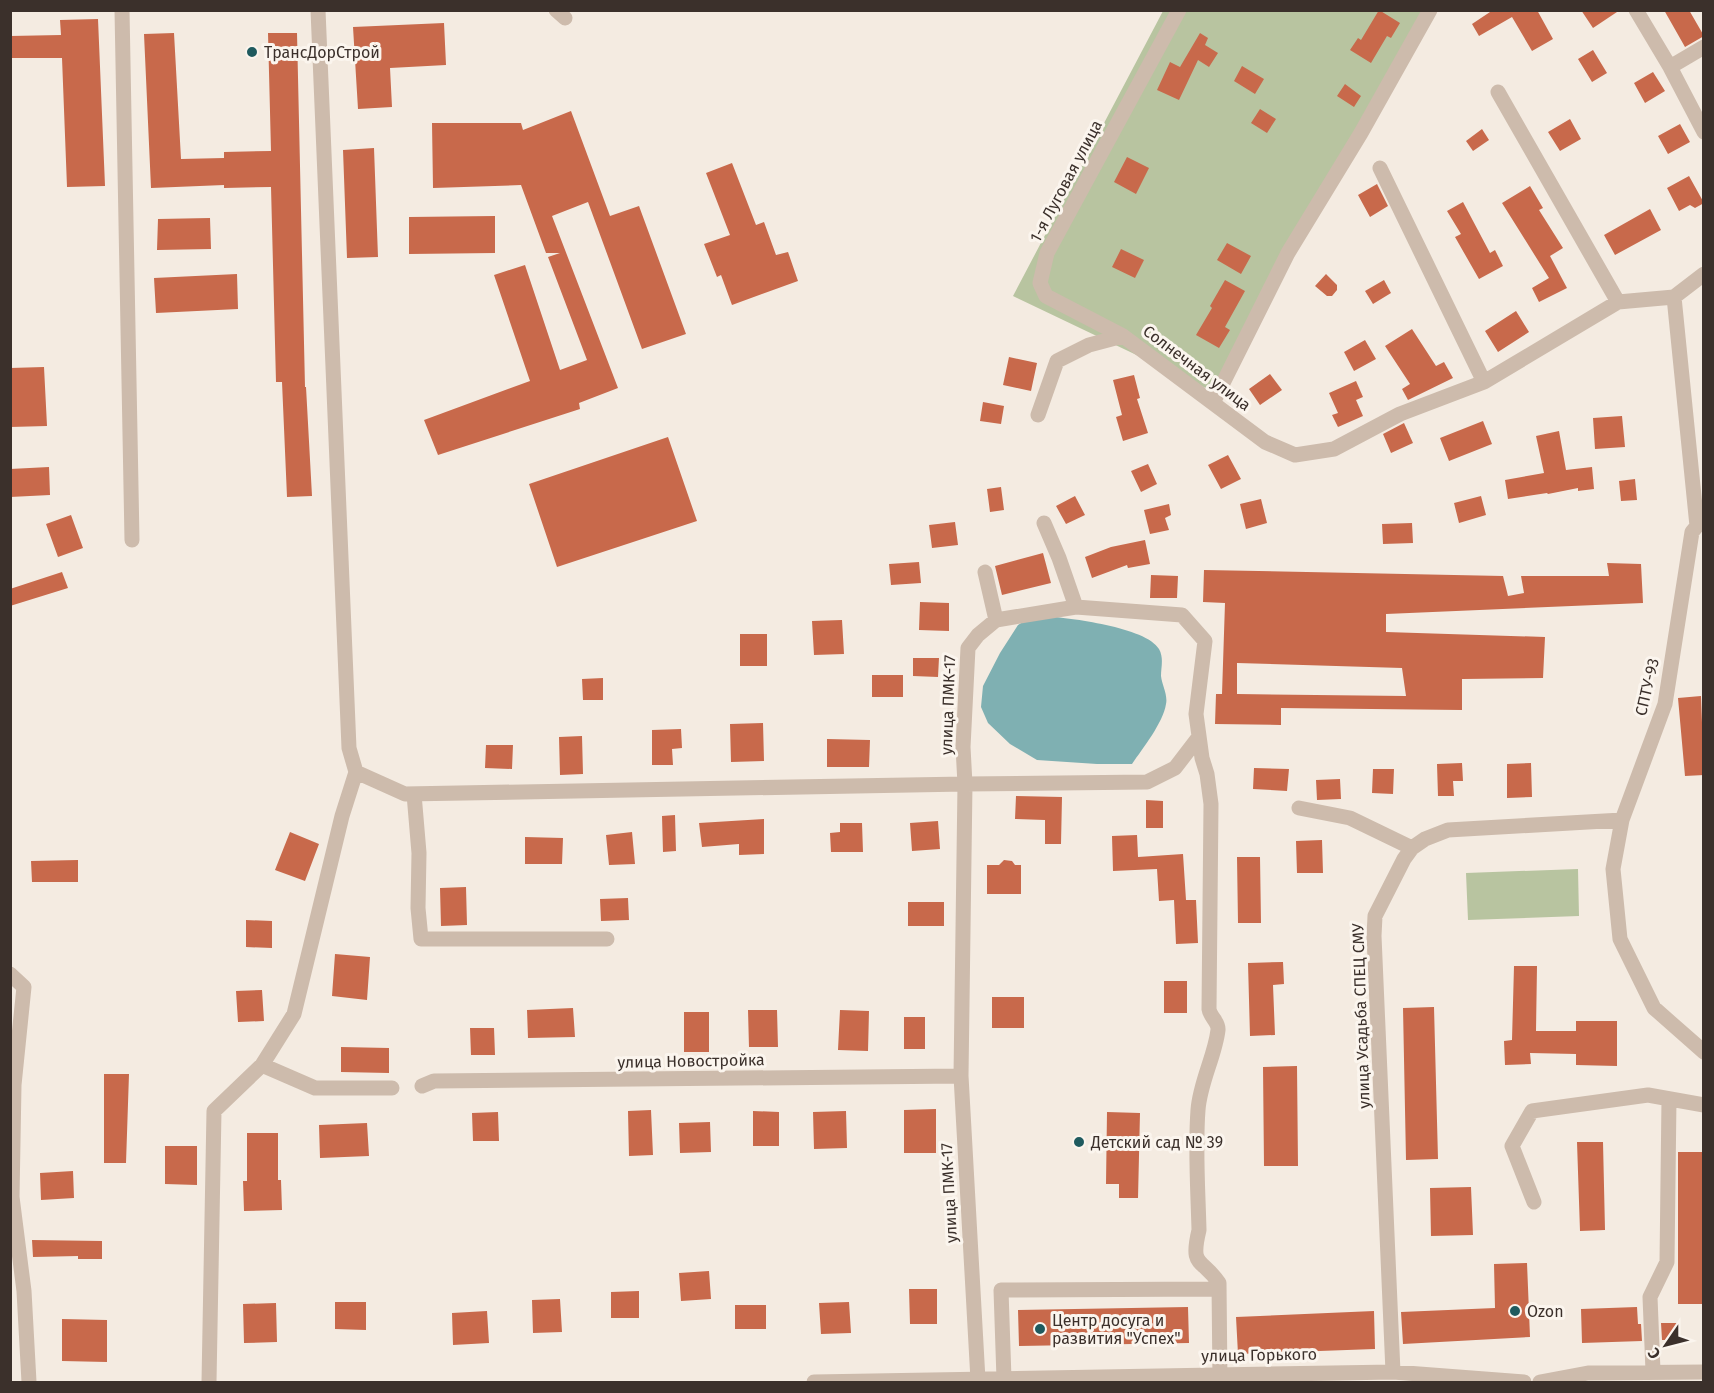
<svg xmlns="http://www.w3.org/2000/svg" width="1714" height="1393" font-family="'Fira Sans',sans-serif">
  <rect width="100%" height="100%" fill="#f4ebe1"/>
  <path fill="#b8c4a0" d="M1163 11H1423L1214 392 1013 296Z
    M1578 869 1579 916 1468 920 1466 873Z"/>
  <path fill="#7fb0b2" d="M1045 616C1069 618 1146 627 1159 649 1164 658 1161 667 1161 676 1162 685 1168 695 1166 704 1163 723 1143 748 1132 764H1097L1037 760 1010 744 988 723 981 707 983 686 1000 653 1018 625 1029 618Z"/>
  <path fill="#c8694b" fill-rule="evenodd" d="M1379 10 1400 23 1391 38 1387 36 1371 63 1350 50 1358 38 1361 40Z
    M1493 10H1537L1553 39 1532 51 1512 17 1479 36 1472 24Z
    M1581 10H1620L1593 28Z
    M1664 10H1689L1704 36 1685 47Z
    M98 19 105 186 67 187 62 58H10V36L61 35 60 20Z
    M444 23 446 65 390 68 392 107 358 109 353 27Z
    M174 33 181 159 224 158V152L271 151 268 33H297L305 387H306L312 496 287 497 282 382H276L271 187 224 188V185L151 188 144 34Z
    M1200 33 1208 38 1205 45 1218 53 1209 67 1198 60 1179 100 1157 90 1170 62 1180 67Z
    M1593 50 1607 73 1592 82 1578 59Z
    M1242 66 1264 79 1255 94 1234 81Z
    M1653 72 1665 91 1645 103 1634 83Z
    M1345 84 1361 96 1354 107 1337 96Z
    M1260 109 1276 119 1267 133 1251 123Z
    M571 111 610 216 639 206 686 334 642 349 588 202 552 216 618 388 579 403 580 409 438 455 424 420 530 381 494 275 525 265 560 370 587 360 548 257 560 253H546L521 185 433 188 432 123H521L523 130Z
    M1570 119 1581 139 1560 151 1548 132Z
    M1680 124 1690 142 1668 154 1658 136Z
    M1482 129 1489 140 1473 151 1466 141Z
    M374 148 378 257 347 258 343 150Z
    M1127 157 1149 168 1136 194 1114 182Z
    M732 163 756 225 764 222 776 255 788 252 798 281 732 305 721 275 717 277 704 244 730 235 706 173Z
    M1689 176 1704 203 1695 208 1690 205 1679 211 1667 188Z
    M1377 184 1388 206 1370 217 1358 195Z
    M1530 186 1543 208 1539 210 1563 248 1550 256 1567 288 1539 302 1532 288 1549 278 1502 203Z
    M1463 202 1490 253 1495 250 1503 266 1479 279 1455 237 1461 234 1447 211Z
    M1650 209 1661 230 1615 255 1604 235Z
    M495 216V253L409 254V217Z
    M210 218 211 249 157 250 158 219Z
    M1227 243 1251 256 1241 274 1217 260Z
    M1121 249 1144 260 1135 278 1112 267Z
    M237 274 238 309 156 313 154 278Z
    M1326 274 1337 285V290L1332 296H1327L1315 286Z
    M1225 280 1245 291 1225 327 1230 330 1219 348 1196 335 1212 308 1210 306Z
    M1384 280 1391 293 1373 304 1365 291Z
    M1516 311 1529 332 1498 352 1485 331Z
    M1412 329 1436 366 1444 362 1453 378 1408 400 1402 389 1410 384 1385 346Z
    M1365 340 1376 359 1354 371 1344 352Z
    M1009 357 1037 363 1031 391 1003 385Z
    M44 367 47 426 10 427V368Z
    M1270 374 1282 390 1260 405 1249 389Z
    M1134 375 1140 398 1137 399 1148 433 1123 441 1116 417 1122 415 1113 380Z
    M1356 381 1363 397 1356 400 1363 416 1338 427 1332 415 1338 413 1329 393Z
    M983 402 1004 406 1001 424 980 421Z
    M1622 416 1625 447 1595 449 1593 418Z
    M1483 421 1492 444 1449 461 1440 438Z
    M1404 423 1413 443 1391 453 1383 434Z
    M1559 431 1566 470 1592 467 1594 489 1578 491V488L1548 494 1547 493 1508 499 1505 480 1544 473 1536 436Z
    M668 437 697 521 557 567 529 484Z
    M1228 455 1241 479 1221 489 1208 465Z
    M1148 464 1157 484 1141 492 1131 471Z
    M49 467 50 495 10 497V469Z
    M1635 479 1637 500 1621 501 1619 481Z
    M1001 487 1004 510 990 512 987 489Z
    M1075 496 1085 515 1066 524 1056 506Z
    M1481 496 1486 515 1459 523 1454 503Z
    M1261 499 1267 523 1246 529 1240 504Z
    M1169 504 1171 515 1165 518 1169 530 1150 534 1144 510Z
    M71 515 83 548 58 557 46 524Z
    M955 522 958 545 932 548 929 525Z
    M1412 523 1413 543 1383 544 1382 524Z
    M1145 540 1150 564 1128 568 1127 565 1092 578 1085 557 1111 547Z
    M1043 553 1051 583 1002 595 995 566Z
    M919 562 921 583 891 585 889 564Z
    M1607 563 1641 564 1643 603 1386 614V632L1545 637 1543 678 1462 679V710L1281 708V725L1215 724 1216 694H1222L1225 603 1203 602 1204 570 1503 576 1508 596 1524 593 1521 576H1609ZM1237 663 1402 668 1406 696 1237 694Z
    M62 572 68 588 10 606V589Z
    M1151 575 1178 576 1177 598H1150Z
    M920 602 949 603V631L919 630Z
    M842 620 844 654 814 655 812 621Z
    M740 634H767V666H740Z
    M913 658H939L938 677 913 676Z
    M872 675H903V697H872Z
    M603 678V700H583L582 679Z
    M1701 696 1704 775 1685 776 1678 698Z
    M763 723 764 761 731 762 730 724Z
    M681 729 682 748 672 749 673 765H652V730Z
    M582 736 583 774 560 775 559 737Z
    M827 739 870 740 869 767H827Z
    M486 745H513L512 769 485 768Z
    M1462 763 1463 781H1453L1454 796H1438L1437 764Z
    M1531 763 1532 797 1507 798V764Z
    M1254 768 1289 769 1287 791 1253 789Z
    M1373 769H1394L1393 794 1372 793Z
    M1340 779 1341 799 1317 800 1316 780Z
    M1016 796 1062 797 1061 844H1045V820L1015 819Z
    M1146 800 1163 801V828H1146Z
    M675 815 676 851 663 852 662 816Z
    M764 819V854L739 855V844L702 847 699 823Z
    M938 821 940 849 912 851 910 823Z
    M840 823H862L863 852H831L830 833 840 832Z
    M290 832 319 844 305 881 275 870Z
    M632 832 635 864 609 865 606 835Z
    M1137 835 1138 857 1183 854 1186 900H1196L1198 943 1176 944 1174 900 1159 901 1157 869 1113 871 1112 836Z
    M525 837 563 838 562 864H525Z
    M1322 840 1323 873H1297L1296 841Z
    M1237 857H1260L1261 923H1238Z
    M78 860V882H32L31 861Z
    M1004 860 1012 861 1015 865H1021V894H987V865H999Z
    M466 887 467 925 441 926 440 888Z
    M628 898 629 920 601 921 600 899Z
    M908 902H944V926H908Z
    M246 920 272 921V948L246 947Z
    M335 954 370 957 367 1000 332 996Z
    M1283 962 1284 984 1273 985 1275 1035 1250 1036 1248 963Z
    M1514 966H1537L1536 1031H1576V1021H1617V1066L1576 1065V1054L1530 1053 1531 1064 1505 1065 1504 1041 1512 1040Z
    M1164 981H1187V1013H1164Z
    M262 990 264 1021 238 1022 236 991Z
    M992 997H1024V1028H992Z
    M1434 1007 1438 1159 1406 1160 1403 1008Z
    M573 1008 575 1037 528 1038 527 1010Z
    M748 1010H777L778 1047H749Z
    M840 1010 869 1011 868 1051 838 1050Z
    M684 1012H709V1052H684Z
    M904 1017H925V1049H904Z
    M470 1028H494L495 1055H471Z
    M341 1047 389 1048V1073L341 1072Z
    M1297 1066 1298 1166H1264L1263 1067Z
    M104 1074H129L126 1163H104Z
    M936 1109V1153H904V1110Z
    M651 1110 653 1155 629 1156 628 1111Z
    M753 1111 779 1112V1146H753Z
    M846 1111 847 1148 814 1149 813 1112Z
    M498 1112 499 1141H473L472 1113Z
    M1107 1112 1140 1113 1138 1198H1119V1184H1106Z
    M710 1122 711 1152 680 1153 679 1123Z
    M367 1123 369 1156 320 1158 319 1125Z
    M247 1133H278V1180H281L282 1210 244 1211 243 1181H247Z
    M1577 1142H1603L1605 1230 1580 1231Z
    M165 1146H197V1185L165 1184Z
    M1678 1152H1704V1304H1678Z
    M73 1171 74 1198 41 1200 40 1173Z
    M1471 1187 1473 1235 1431 1236 1430 1188Z
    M32 1240 102 1241V1259H78V1256L33 1257Z
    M1527 1263 1530 1337 1403 1344 1401 1312 1495 1308 1494 1264Z
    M709 1271 711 1299 681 1301 679 1273Z
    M909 1289H937V1324H910Z
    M639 1291V1318H611V1292Z
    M560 1299 562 1332 533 1333 532 1300Z
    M335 1302H366V1330L335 1329Z
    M849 1302 851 1333 821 1334 819 1303Z
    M276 1303 277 1342 244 1343 243 1304Z
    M735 1305H766V1329H735Z
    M1188 1307 1189 1343 1019 1346 1018 1310Z
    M1637 1307 1638 1324H1641L1642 1341 1582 1343 1581 1309Z
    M487 1311 489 1343 453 1345 452 1313Z
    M1374 1311 1375 1349 1238 1354 1236 1317Z
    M62 1319 107 1320V1362L62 1361Z
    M1661 1323H1680V1340H1662Z"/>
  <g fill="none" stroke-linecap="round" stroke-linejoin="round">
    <path stroke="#cdbbac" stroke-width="15" d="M122 10 132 540
      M556 10 565 18
      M1179 10 1047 253 1040 283 1046 296 1123 336 1265 442 1295 455 1334 449 1400 414 1484 382 1618 302 1674 297 1704 274
      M1636 10 1670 67 1704 132
      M1670 67 1704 47
      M1498 92 1618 302
      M1380 168 1484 382
      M1674 297 1697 526 1692 532 1665 704 1622 820 1613 869 1620 939 1654 1008 1704 1052
      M1213 403 1288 253 1361 133 1430 10
      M1038 415 1057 361 1089 345 1123 336
      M1044 523 1059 558 1076 607
      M985 572 996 620
      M356 772 405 794 965 784 1147 782 1175 768 1198 738
      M414 794 419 853 418 908 421 939H607
      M1299 808 1350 818 1412 848
      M10 974 24 987 14 1085 12 1197 24 1291 29 1382
      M262 1065 315 1088H392
      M422 1086 434 1081 961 1076
      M1534 1202 1512 1146 1532 1111 1648 1095 1704 1105
      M1653 1371 1650 1297 1667 1262 1669 1099
      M1393 1372 1374 936 1375 916 1404 859 1412 848 1425 839 1448 830 1622 820
      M1004 1379 1001 1290 1219 1289
      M978 1380 961 1076 965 784 963 747 968 648 978 635 996 620 1076 607 1182 615 1205 641 1196 714 1202 758 1207 774 1211 804 1209 1009C1210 1017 1219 1022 1218 1030 1215 1056 1200 1082 1198 1110 1195 1149 1198 1190 1199 1230 1190 1268 1201 1257 1219 1283L1220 1382
      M209 1382 214 1111 262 1065 294 1014 342 816 356 772 349 748 318 10
      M814 1382 1393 1372 1524 1382
      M1540 1382 1588 1373 1704 1372"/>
  </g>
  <g fill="#1f5a5e" stroke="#fbf5ee" stroke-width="2">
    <circle cx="252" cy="52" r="6"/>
    <circle cx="1079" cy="1142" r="6"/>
    <circle cx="1515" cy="1311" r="6"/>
    <circle cx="1040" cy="1329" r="6"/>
  </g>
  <g text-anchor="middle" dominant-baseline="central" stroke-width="6" stroke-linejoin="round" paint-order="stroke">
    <g font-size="16" fill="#3b302b" stroke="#fbf5ee" text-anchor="start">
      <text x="264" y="52">ТрансДорСтрой</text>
      <text x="1091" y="1142">Детский сад № 39</text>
      <text x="1527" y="1311">Ozon</text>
      <text x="1052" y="1320">Центр досуга и<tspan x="1052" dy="18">развития "Успех"</tspan></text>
    </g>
    <g font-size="16" fill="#3b302b" stroke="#fbf5ee">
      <text transform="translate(1066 181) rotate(-62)">1-я Луговая улица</text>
      <text transform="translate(1197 368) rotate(37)">Солнечная улица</text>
      <text transform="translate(1647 687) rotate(-77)">СПТУ-93</text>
      <text transform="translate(948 705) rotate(-88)">улица ПМК-17</text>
      <text transform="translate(1361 1016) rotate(-92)">улица Усадьба СПЕЦ СМУ</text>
      <text transform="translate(691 1061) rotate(-1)">улица Новостройка</text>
      <text transform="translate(949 1193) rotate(-93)">улица ПМК-17</text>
      <text transform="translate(1259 1355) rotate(-1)">улица Горького</text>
    </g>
  </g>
  <rect width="1714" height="1393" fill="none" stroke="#3b302b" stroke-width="24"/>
  <g transform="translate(1666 1345) rotate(235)" stroke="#fbf5ee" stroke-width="4.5" paint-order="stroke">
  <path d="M0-4.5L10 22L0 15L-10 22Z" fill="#3b302b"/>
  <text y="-9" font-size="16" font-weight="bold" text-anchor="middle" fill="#3b302b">С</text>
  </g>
</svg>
